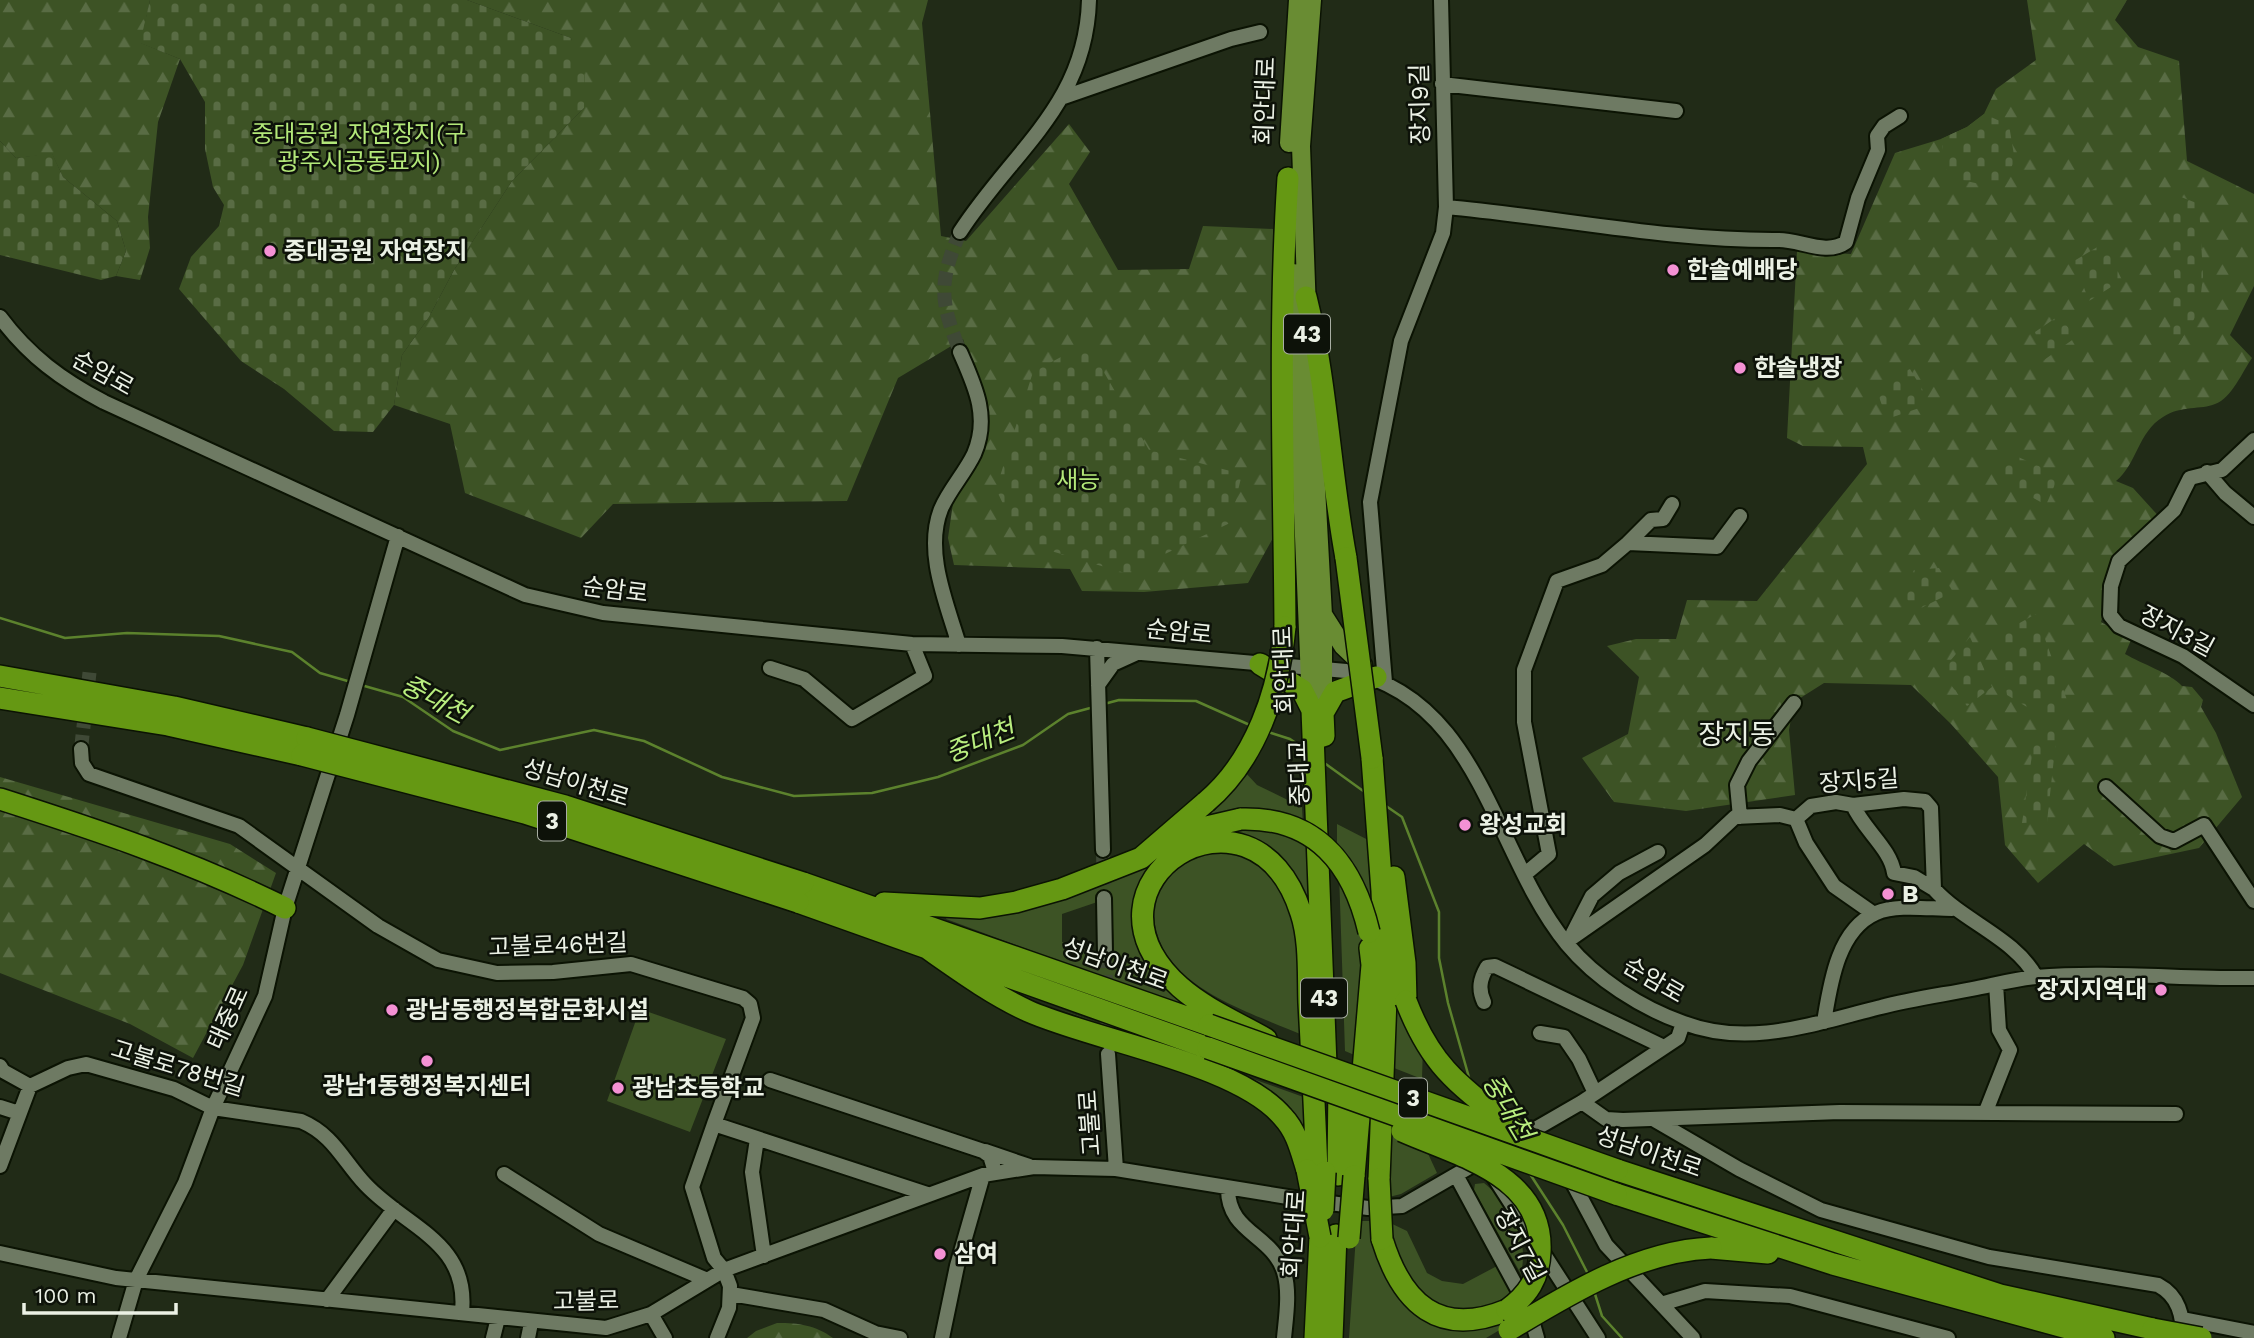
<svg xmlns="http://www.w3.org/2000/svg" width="2254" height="1338" font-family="'Work Sans','Noto Sans KR',sans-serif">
  <defs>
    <pattern id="forest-firs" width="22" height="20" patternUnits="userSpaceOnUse" patternTransform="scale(1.75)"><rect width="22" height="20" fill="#3d5325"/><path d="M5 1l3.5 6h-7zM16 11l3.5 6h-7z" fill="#596c44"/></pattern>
    <pattern id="cemetery-stones" width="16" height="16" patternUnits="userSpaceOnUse" patternTransform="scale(1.75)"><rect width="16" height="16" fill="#3d5325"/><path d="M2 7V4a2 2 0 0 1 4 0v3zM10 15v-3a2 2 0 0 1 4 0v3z" fill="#596c44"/></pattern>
  </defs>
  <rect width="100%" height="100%" fill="#212b17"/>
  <path fill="#3d5325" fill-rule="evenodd" d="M1244 771 1257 785 1302 807 1303 825 1193 824Z
    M1337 824 1374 843 1376 967 1337 849Z
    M1250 825 1280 830 1308 844 1313 899 1308 930 1250 843 1174 851 1141 926 1197 1012 946 919 948 914 1143 866 1184 841ZM1112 897 1114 958 1062 942V914Z
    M1229 847 1268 867 1293 909 1307 1037C1249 1011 1152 986 1154 909 1155 863 1194 858 1229 847Z
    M1339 873 1366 943 1359 1057 1345 1051Z
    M1389 905 1423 1044 1422 1079 1389 1066Z
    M1054 1007 1309 1099 1311 1160 1292 1122 1197 1061Z
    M640 1009 726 1039 690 1132 607 1101Z
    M1386 1129 1424 1145 1437 1173 1401 1194 1385 1198Z
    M1484 1183C1513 1207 1529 1236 1521 1274L1474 1190 1475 1184Z
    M1357 1221H1371L1420 1312 1527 1314 1486 1338H1349Z
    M1386 1221 1407 1231 1427 1273 1442 1281 1463 1284 1497 1266 1515 1296 1483 1314 1437 1310 1401 1281Z"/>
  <path fill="url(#forest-firs)" d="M0 0H150L141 43 180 59 158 122 148 217 150 248 140 280 116 276 126 251 117 221 63 177 52 154 16 158 0 141Z
    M467 0H928L922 23 941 236 966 241 1069 124 1090 152 1069 184 1118 270 1189 269 1203 226 1273 229 1279 527 1248 583 1144 592 1082 591 1070 569 954 565 948 538 953 503 982 431 979 390 963 339 898 378 847 501 613 504 581 538 465 493 450 424 394 405 402 355 429 317 454 270 512 181 584 108 571 38Z
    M2027 0H2127L2115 20 2138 47 2179 61 2187 161 2254 194V286L2230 335 2252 358C2242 372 2232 398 2215 404 2201 410 2181 405 2163 417 2138 432 2137 464 2116 481L2133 488 2163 521 2127 553 2111 586 2101 622 2131 640 2125 654C2142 664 2170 673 2182 686L2192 687 2203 700 2201 707 2216 733 2242 797 2199 848 2114 866 2084 844 2038 883 2005 845 1998 777 1951 724 1911 685 1824 683 1794 702 1789 730 1795 795 1686 811 1614 802 1582 758 1628 734 1639 677 1607 646 1636 639H1676L1687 600 1757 601 1867 464 1863 447 1803 446 1787 438 1797 251 1851 254 1895 153 1941 139 1967 127 1984 114 1996 89 2036 60Z
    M0 777 230 844 276 873 243 965 193 1058 130 1024 0 973Z
    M777 1323C799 1323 815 1325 833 1338H747L756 1331Z"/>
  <path fill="url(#cemetery-stones)" d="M150 0H467L571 38 585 77 584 108 512 181 454 270 429 317 402 355 394 405 373 432 334 431 284 389 241 361 179 289 191 257 219 226 224 205 213 187 205 149V102L180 59 140 43Z
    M1984 114 2009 125 2015 161 1998 188 1948 177 1941 139 1967 127Z
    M0 141 16 158 52 153 63 177 117 221 126 251 116 276 101 280 0 255Z
    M2181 197 2199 204 2203 276 2199 311 2178 345 2169 339 2175 285 2168 205Z
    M2104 243 2122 280 2089 301 2074 261Z
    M2060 315 2075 338 2044 360 2035 332Z
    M1087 343 1149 450 1242 474 1230 523 1125 573 1021 542 996 489 1033 372Z
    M1910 369 1931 404 1887 419 1875 386Z
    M2009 453 2059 475 2046 505 1998 478Z
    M1939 568 1953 592 1917 610 1903 595 1914 570Z
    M2036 614 2071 711 2045 718 2007 695 1998 635Z
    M1970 637 1992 687 1967 706 1941 672Z
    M2058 721 2047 822 2022 823 2035 735Z"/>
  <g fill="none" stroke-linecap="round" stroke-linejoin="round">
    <path stroke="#5c822d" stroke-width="2.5" d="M0 618 65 638 127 633 219 636 292 652 320 673 351 682
      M361 685 403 697 453 731 500 750 594 730 644 741 722 777 794 796 872 793 938 777 1023 745 1068 714 1094 707
      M1104 704 1119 700 1196 701 1252 726
      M1268 732 1290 739 1306 750
      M1323 762 1366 793
      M1386 806 1402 817 1439 912V958L1448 1003 1470 1081
      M1530 1174 1563 1225 1588 1274
      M1594 1291 1602 1316 1622 1338"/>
    <path stroke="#3f4936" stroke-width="14" stroke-dasharray="14 7" stroke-linecap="butt" d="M960 232C938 284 940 300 960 352
      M81 749 90 668
      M1103 850 1104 898
      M1105 954 1108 1044"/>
    <g stroke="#0b1303" stroke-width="18">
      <path id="minor" d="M1441 0 1446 207
        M1442 84 1676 111
        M1064 97 1231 39 1260 32
        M960 232C1013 150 1086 105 1089 0
        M0 317C29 356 62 380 104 402L525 595 603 613 912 644 1062 646 1346 671C1481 697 1493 854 1567 944 1596 979 1641 1008 1684 1023 1750 1048 1815 1023 1881 1007 1911 999 1941 995 1972 989 1993 985 2014 979 2036 977 2108 971 2182 979 2254 978
        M2254 440 2222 470 2190 478 2174 510 2119 561 2111 586 2110 615 2119 626 2183 656 2254 705
        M2207 472 2225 493 2254 517
        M1628 543 1651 520 1663 519 1672 504
        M959 645C947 604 924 552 941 509 949 490 965 473 974 454 990 417 975 386 960 352
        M1097 648 1103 850
        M770 668 804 679 852 719 925 676 912 644
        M1385 682 1370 502 1401 341 1443 233 1446 207C1557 217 1668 241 1779 240 1801 240 1827 256 1846 242L1858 198 1878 150 1877 136 1884 126 1900 116
        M1098 685 1113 664 1135 654
        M81 749 82 763 89 774 239 826 378 926 438 960 497 973 553 972 631 964 743 998 750 1004 753 1018 714 1124 927 1194
        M2106 787 2160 836 2174 841 2204 825 2254 901
        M1853 805C1863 829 1891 849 1894 873L1914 877 1934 889
        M1740 817 1737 785 1749 761 1794 703
        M1796 819 1806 843 1834 886 1874 914
        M1525 874 1549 854 1524 722V670L1557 581 1602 565 1628 543 1717 547 1740 516
        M1104 898 1105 954
        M1573 933 1592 896 1619 873 1658 852
        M1566 942 1705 845 1735 817 1780 815 1796 819 1811 806 1836 802 1853 805 1904 799 1925 801 1931 808 1934 889C1964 922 2015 938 2036 977
        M1484 1002C1478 989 1480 979 1487 967L1495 966 1664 1047
        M1824 1022C1830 986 1837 930 1876 913 1897 904 1929 909 1952 909
        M1540 1033 1564 1037 1579 1059 1595 1093
        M0 1066 3 1071 30 1086 68 1068 86 1064 174 1089 213 1108 301 1121C334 1135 343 1161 366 1185 407 1228 469 1242 462 1312
        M770 1080 983 1151 990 1156 995 1172
        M1582 1102 1606 1119 1623 1120 1840 1112 2176 1114
        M0 1107 19 1113
        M1986 1111 2010 1050 1999 1030 1996 984
        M1653 1119 1739 1169 1821 1210 1989 1257 2158 1285C2179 1296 2183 1316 2183 1338
        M714 1124 692 1187 714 1258 724 1270 730 1286 729 1308 717 1338
        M757 1139 752 1172 764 1256
        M985 1151 1029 1166
        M0 1166 30 1086
        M1116 1169 1300 1199 1368 1208 1402 1206 1582 1102 1678 1038 1683 1023
        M504 1174 599 1234 705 1279
        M1568 1174 1606 1245 1693 1338
        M1456 1175 1529 1310 1537 1338
        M1494 1177 1598 1338
        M1228 1189C1228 1233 1272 1234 1284 1272 1290 1292 1286 1317 1284 1338
        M0 1253 116 1278 606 1328 651 1314 724 1270 983 1175 1034 1167 1116 1169 1108 1054
        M731 1294 824 1310 875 1333 900 1338
        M327 1300 394 1209
        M1661 1304 1705 1291 1790 1296 1948 1338
        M651 1314 665 1338
        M2183 1319 2254 1333
        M119 1338 136 1280 185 1183 213 1108 265 996 285 908 347 715 398 536
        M493 1338 498 1318
        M528 1338 531 1323
        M942 1338 957 1266 983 1175"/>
    </g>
    <g stroke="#0b1303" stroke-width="21">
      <path id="major" d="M1289 143 1298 0
        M1293 273 1311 703
        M1307 311 1301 146 1312 0
        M1308 342 1323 615V713
        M1324 616 1343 646 1363 665"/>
    </g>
    <g stroke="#0b1303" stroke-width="24">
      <path id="highway" d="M1306 297C1327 382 1330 472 1346 558
        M1285 627C1284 477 1278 328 1288 178
        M1260 664 1302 690 1312 710 1326 1065
        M0 676 174 707 307 738
        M0 698 168 725 302 755
        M1324 736 1323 713 1335 692 1376 677
        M1372 758 1382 891 1386 999 1379 1179
        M0 799C100 831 190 861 285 908
        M1171 843 1198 829 1241 819
        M1394 877 1405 963 1406 1001
        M803 883 1209 1025
        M798 902 1208 1048
        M884 903 980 908 1016 902 1062 889 1141 858 1206 802
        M924 946C957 969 991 994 1028 1011 1095 1041 1238 1063 1283 1117 1297 1132 1301 1151 1307 1170
        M1266 1039C1238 1023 1205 1009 1180 987 1063 883 1253 762 1301 913 1310 940 1308 974 1309 1003 1312 1059 1315 1115 1317 1172
        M1617 1170 2000 1295 2153 1329
        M1338 1175 1339 1080
        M1354 1176 1372 965 1370 948
        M1616 1194 1833 1264 2104 1338
        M1382 1239C1402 1304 1439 1338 1507 1310
        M1711 1248 1768 1253
        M1315 1338 1320 1237
        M1332 1338 1336 1235"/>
    </g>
    <use href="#minor" stroke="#6e7a63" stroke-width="14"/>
    <use href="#major" stroke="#698c33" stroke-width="18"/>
    <use href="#highway" stroke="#659813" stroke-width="21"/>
    <g stroke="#0b1303" stroke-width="24" stroke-linecap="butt">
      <path id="highway-bridge" d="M1346 558 1372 758
        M307 738 565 806 803 883
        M302 755 525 813 798 902
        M1206 802C1256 760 1279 690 1285 627
        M1241 819C1316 817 1353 864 1369 932
        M1406 1001C1431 1066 1457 1084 1511 1125
        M1209 1025 1617 1170
        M1208 1048 1616 1194
        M1402 1131C1458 1156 1544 1175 1540 1252 1539 1278 1528 1295 1507 1310
        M1307 1170 1320 1237
        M1379 1179 1382 1239
        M1323 1210 1325 1172
        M1349 1238 1354 1176
        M2153 1329 2201 1338
        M1509 1330C1570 1293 1639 1251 1711 1248"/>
    </g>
    <use href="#highway-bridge" stroke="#659813" stroke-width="21"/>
  </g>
  <g fill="#f491d4" stroke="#0d1209" stroke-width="2.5">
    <circle cx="270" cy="251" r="7"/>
    <circle cx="1673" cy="270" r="7"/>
    <circle cx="1740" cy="368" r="7"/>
    <circle cx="1465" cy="825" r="7"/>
    <circle cx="1888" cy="894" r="7"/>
    <circle cx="2161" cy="990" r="7"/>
    <circle cx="392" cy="1010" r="7"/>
    <circle cx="427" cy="1061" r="7"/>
    <circle cx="618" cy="1088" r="7"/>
    <circle cx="940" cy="1254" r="7"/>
  </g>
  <g text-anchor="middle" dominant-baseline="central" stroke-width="5" stroke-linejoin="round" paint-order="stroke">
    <g fill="#0d1209" stroke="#a8aea3" stroke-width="2">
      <rect x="1284" y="314.5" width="46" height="39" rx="5"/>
      <rect x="538" y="801.5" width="28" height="39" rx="5"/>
      <rect x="1301" y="978.5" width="46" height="39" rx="5"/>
      <rect x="1399" y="1078.5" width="28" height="39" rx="5"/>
    </g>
    <g font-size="23" font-weight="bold" fill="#ebf1e5">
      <text x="1307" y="334">43</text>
      <text x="552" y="821">3</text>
      <text x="1324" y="998">43</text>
      <text x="1413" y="1098">3</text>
    </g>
    <g font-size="24" fill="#ebf1e5" stroke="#0d1209">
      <text transform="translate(1265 101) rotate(-88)">회안대로</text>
      <text transform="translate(1420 104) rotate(-91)">장지9길</text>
      <text transform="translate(103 373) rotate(29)">순암로</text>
      <text transform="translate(615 590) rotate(7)">순암로</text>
      <text transform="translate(2177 631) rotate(28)">장지3길</text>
      <text transform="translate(1179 632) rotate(6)">순암로</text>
      <text transform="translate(1284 670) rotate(-92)">회안대로</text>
      <text transform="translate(1299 773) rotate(-92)">중대교</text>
      <text transform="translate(1859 781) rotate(-4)">장지5길</text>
      <text transform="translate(576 783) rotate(17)">성남이천로</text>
      <text transform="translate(558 945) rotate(-2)">고불로46번길</text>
      <text transform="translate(1115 964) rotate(20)">성남이천로</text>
      <text transform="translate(1654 980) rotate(30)">순암로</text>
      <text transform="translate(228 1018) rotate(-66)">태중로</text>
      <text transform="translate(178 1068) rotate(17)">고불로78번길</text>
      <text transform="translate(1090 1123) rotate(-94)">고불로</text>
      <text transform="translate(1649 1152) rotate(19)">성남이천로</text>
      <text transform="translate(1294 1234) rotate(-86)">회안대로</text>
      <text transform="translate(1520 1245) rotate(62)">장지7길</text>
      <text transform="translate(586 1301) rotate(-1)">고불로</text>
    </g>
    <g font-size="24" fill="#b3e879" stroke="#0d1209">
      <text x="359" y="134">중대공원 자연장지(구<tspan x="359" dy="28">광주시공동묘지)</tspan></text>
      <text x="1078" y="480">새능</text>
    </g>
    <g font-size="24" font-weight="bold" fill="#ebf1e5" stroke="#0d1209" text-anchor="start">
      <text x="284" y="251">중대공원 자연장지</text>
      <text x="1687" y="270">한솔예배당</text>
      <text x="1754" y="368">한솔냉장</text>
      <text x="1479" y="825">왕성교회</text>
      <text x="1902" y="894">B</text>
      <text x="2147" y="990" text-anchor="end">장지지역대</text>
      <text x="406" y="1010">광남동행정복합문화시설</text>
      <text x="427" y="1086" text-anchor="middle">광남1동행정복지센터</text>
      <text x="632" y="1088">광남초등학교</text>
      <text x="954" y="1254">삼여</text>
    </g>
    <g font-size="26" font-style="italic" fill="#b9ee7f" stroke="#0d1209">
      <text transform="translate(435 699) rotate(28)">중대천</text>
      <text transform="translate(980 741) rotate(-22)">중대천</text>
      <text transform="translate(1508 1107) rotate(59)">중대천</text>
    </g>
    <g font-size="28" fill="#ebf1e5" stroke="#0d1209">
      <text x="1737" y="734">장지동</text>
    </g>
  </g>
  <path d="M24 1303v10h152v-10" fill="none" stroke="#ebf1e5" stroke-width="3.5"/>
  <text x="35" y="1303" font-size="21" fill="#ebf1e5" stroke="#0d1209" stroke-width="5" paint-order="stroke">100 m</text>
</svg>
